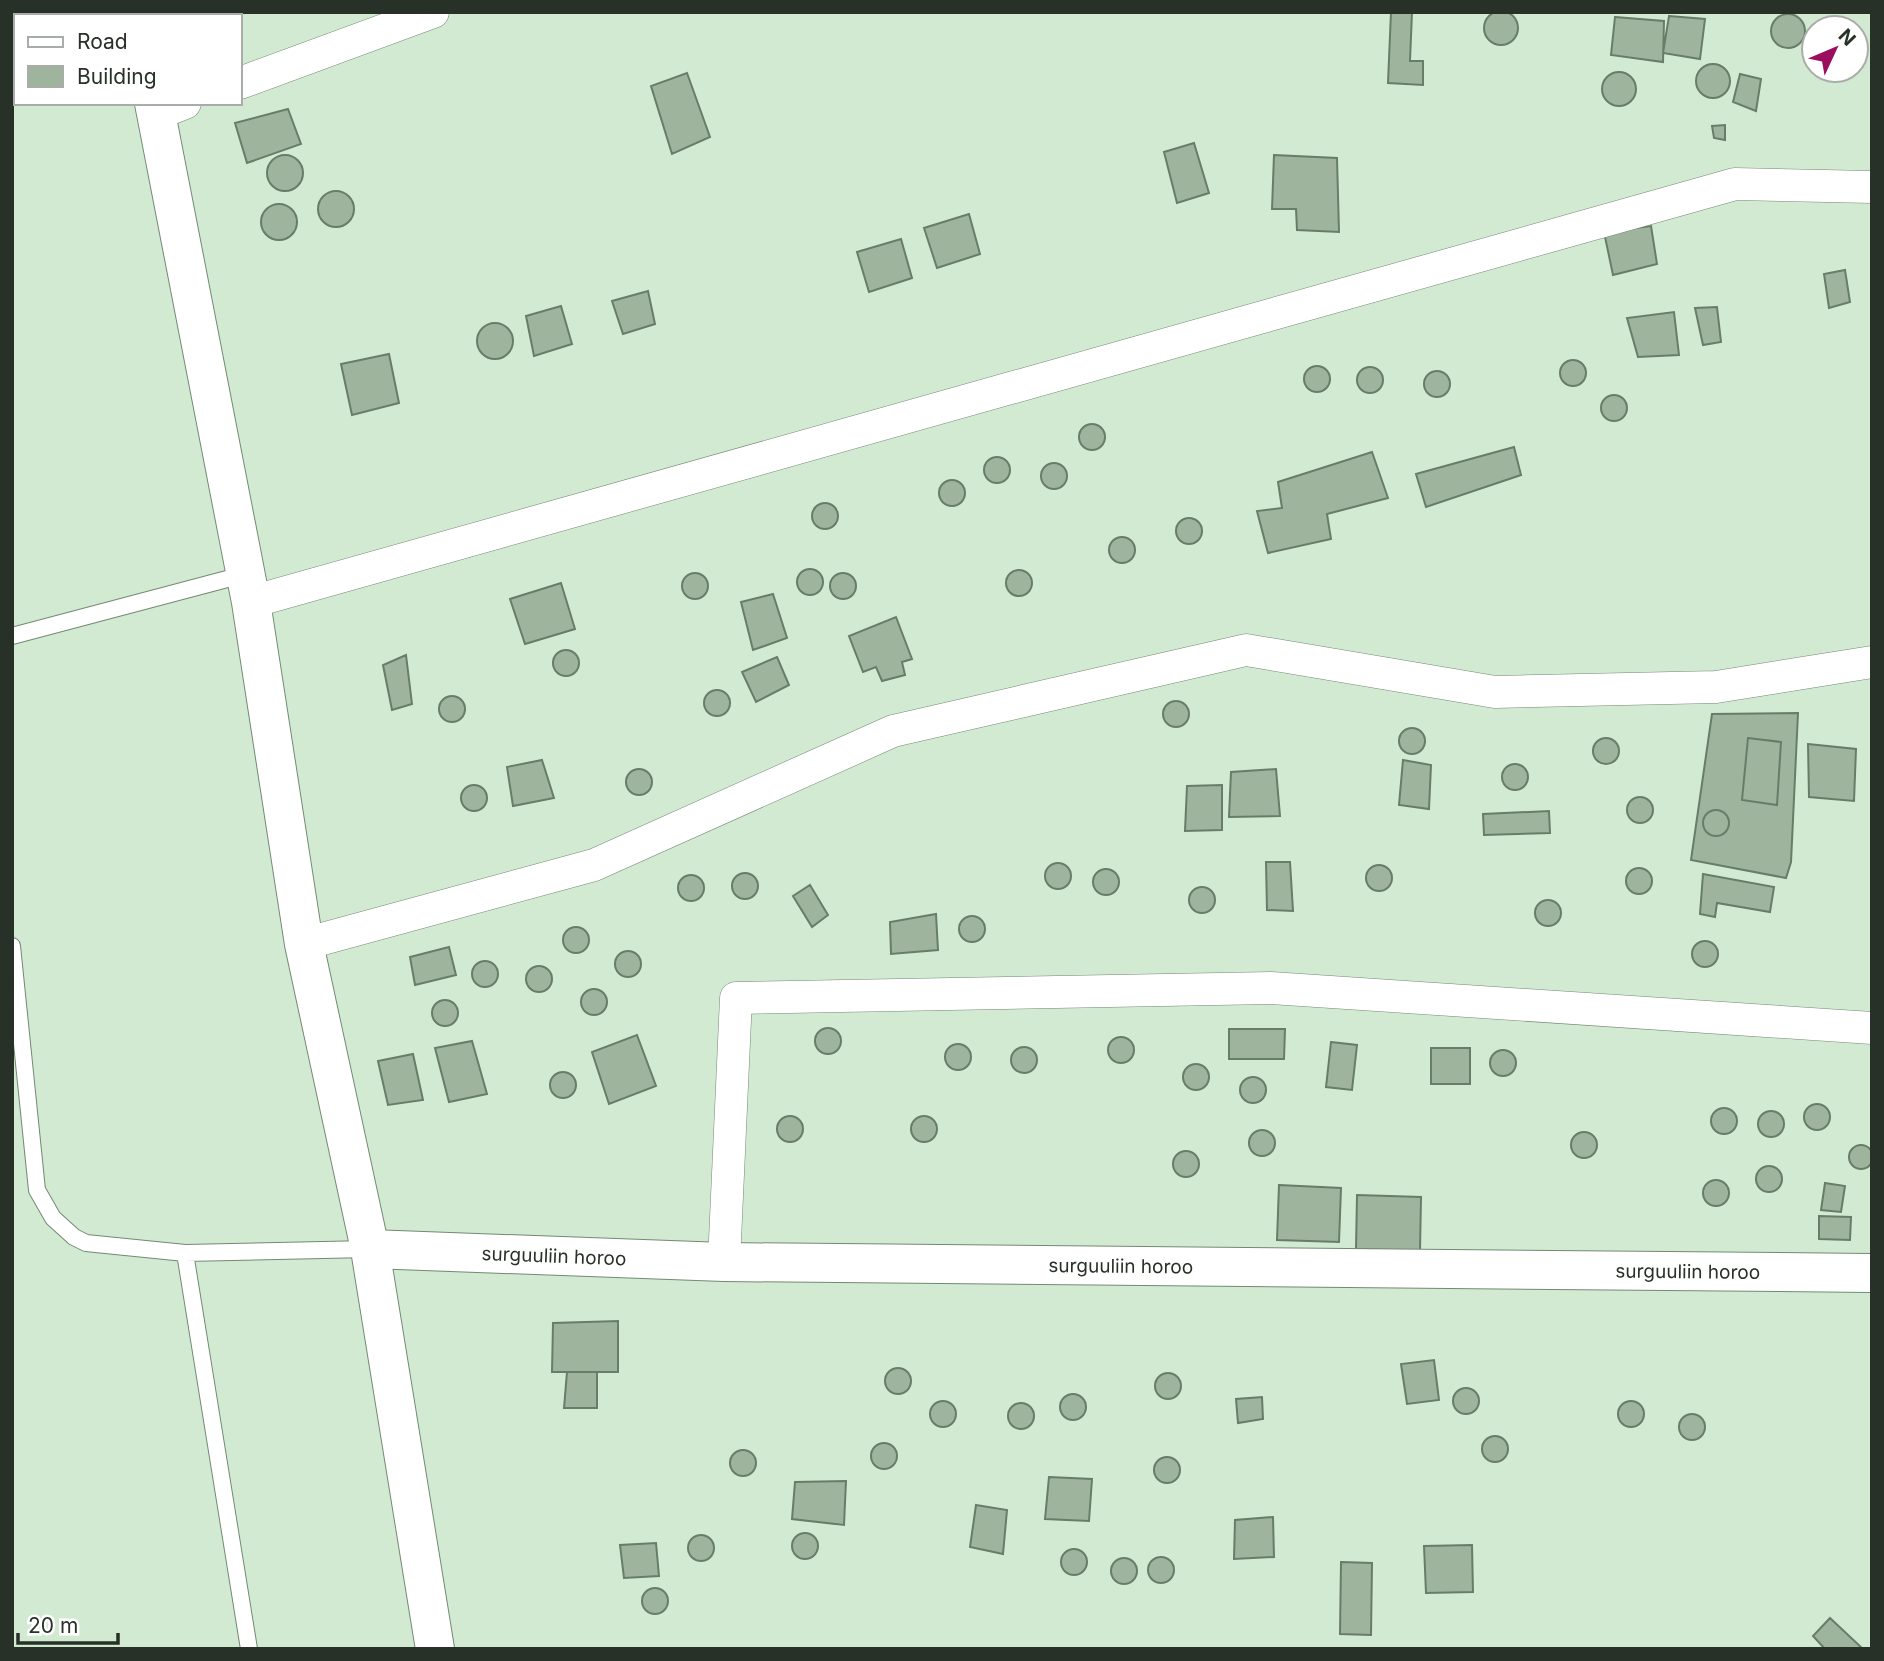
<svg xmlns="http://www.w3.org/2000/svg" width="1884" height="1661" font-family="Inter,sans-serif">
  <rect width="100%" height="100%" fill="#d3ead2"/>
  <path fill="#9eb49d" stroke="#687d68" stroke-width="2" d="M1484 28a17 17 0 1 1 34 0a17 17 0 1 1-34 0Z
    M1391 12H1412L1410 61H1423V85L1388 83Z
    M1771 31a17 17 0 1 1 34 0a17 17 0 1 1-34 0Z
    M1669 16 1705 19 1700 59 1663 53Z
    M1615 17 1664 21 1663 62 1611 55Z
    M1696 81a17 17 0 1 1 34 0a17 17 0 1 1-34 0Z
    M1602 89a17 17 0 1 1 34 0a17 17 0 1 1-34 0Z
    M687 73 710 137 672 154 651 86Z
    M1740 74 1761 79 1756 111 1733 102Z
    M288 109 301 144 247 163 235 123Z
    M1725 125V140L1714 138 1712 126Z
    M1194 143 1209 193 1177 203 1164 152Z
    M1274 155 1337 158 1339 232 1297 230 1296 209H1272Z
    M267 173a18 18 0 1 1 36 0a18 18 0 1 1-36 0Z
    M318 209a18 18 0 1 1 36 0a18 18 0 1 1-36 0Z
    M261 222a18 18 0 1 1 36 0a18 18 0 1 1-36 0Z
    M969 214 980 254 937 268 924 228Z
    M1651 226 1657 264 1613 275 1604 232Z
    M901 239 912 278 869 292 857 252Z
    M1845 270 1850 302 1829 308 1824 274Z
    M648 291 655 324 623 334 612 301Z
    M561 306 572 344 534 356 526 316Z
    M1717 307 1721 342 1703 345 1695 308Z
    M1674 312 1679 355 1638 357 1627 318Z
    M477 341a18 18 0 1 1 36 0a18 18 0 1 1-36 0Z
    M389 354 399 403 352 415 341 364Z
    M1560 373a13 13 0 1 1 26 0a13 13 0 1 1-26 0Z
    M1304 379a13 13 0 1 1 26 0a13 13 0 1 1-26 0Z
    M1357 380a13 13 0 1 1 26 0a13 13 0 1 1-26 0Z
    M1424 384a13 13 0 1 1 26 0a13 13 0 1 1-26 0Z
    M1601 408a13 13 0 1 1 26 0a13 13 0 1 1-26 0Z
    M1079 437a13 13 0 1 1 26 0a13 13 0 1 1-26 0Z
    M1514 447 1521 475 1426 507 1416 474Z
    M1372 452 1388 498 1327 514 1331 539 1268 553 1257 511 1282 508 1278 482Z
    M984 470a13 13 0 1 1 26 0a13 13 0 1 1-26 0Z
    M1041 476a13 13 0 1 1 26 0a13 13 0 1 1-26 0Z
    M939 493a13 13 0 1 1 26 0a13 13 0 1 1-26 0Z
    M812 516a13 13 0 1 1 26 0a13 13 0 1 1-26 0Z
    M1176 531a13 13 0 1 1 26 0a13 13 0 1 1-26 0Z
    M1109 550a13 13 0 1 1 26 0a13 13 0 1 1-26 0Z
    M797 582a13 13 0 1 1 26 0a13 13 0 1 1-26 0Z
    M1006 583a13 13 0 1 1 26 0a13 13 0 1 1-26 0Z
    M682 586a13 13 0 1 1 26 0a13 13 0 1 1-26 0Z
    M830 586a13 13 0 1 1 26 0a13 13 0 1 1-26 0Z
    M561 583 575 629 525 644 510 599Z
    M773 594 787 638 753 650 741 602Z
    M896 617 912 659 902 662 905 675 882 681 876 667 863 672 849 636Z
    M553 663a13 13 0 1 1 26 0a13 13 0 1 1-26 0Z
    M406 655 412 704 392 710 383 665Z
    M777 657 789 685 756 702 742 672Z
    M704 703a13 13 0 1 1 26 0a13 13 0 1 1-26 0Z
    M439 709a13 13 0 1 1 26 0a13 13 0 1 1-26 0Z
    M1163 714a13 13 0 1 1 26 0a13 13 0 1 1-26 0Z
    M1798 713 1791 862 1786 878 1691 860 1712 714Z
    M1399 741a13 13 0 1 1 26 0a13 13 0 1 1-26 0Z
    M1748 738 1781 742 1777 805 1742 800Z
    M1593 751a13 13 0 1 1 26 0a13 13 0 1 1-26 0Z
    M1808 744 1856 749 1854 801 1809 797Z
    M542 760 554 798 513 806 507 767Z
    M1403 760 1431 765 1429 809 1399 805Z
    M1502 777a13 13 0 1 1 26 0a13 13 0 1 1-26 0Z
    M1276 769 1280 816 1229 817 1231 772Z
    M626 782a13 13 0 1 1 26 0a13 13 0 1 1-26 0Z
    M1222 785V830L1185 831 1187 786Z
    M461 798a13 13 0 1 1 26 0a13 13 0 1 1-26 0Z
    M1627 810a13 13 0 1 1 26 0a13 13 0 1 1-26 0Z
    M1703 823a13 13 0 1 1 26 0a13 13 0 1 1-26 0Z
    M1549 811 1550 833 1484 835 1483 814Z
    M1266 862H1290L1293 911 1267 910Z
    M1045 876a13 13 0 1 1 26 0a13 13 0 1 1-26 0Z
    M1366 878a13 13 0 1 1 26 0a13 13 0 1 1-26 0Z
    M1626 881a13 13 0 1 1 26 0a13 13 0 1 1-26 0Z
    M1093 882a13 13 0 1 1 26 0a13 13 0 1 1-26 0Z
    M732 886a13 13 0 1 1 26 0a13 13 0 1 1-26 0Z
    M1703 874 1774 887 1770 912 1717 903 1715 917 1700 914Z
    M678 888a13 13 0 1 1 26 0a13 13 0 1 1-26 0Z
    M810 885 828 915 812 927 793 896Z
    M1189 900a13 13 0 1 1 26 0a13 13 0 1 1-26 0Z
    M1535 913a13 13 0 1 1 26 0a13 13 0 1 1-26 0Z
    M936 914 938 950 891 954 890 922Z
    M959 929a13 13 0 1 1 26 0a13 13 0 1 1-26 0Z
    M563 940a13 13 0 1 1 26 0a13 13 0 1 1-26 0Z
    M1692 954a13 13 0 1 1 26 0a13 13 0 1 1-26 0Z
    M449 947 456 975 415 985 410 957Z
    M615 964a13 13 0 1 1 26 0a13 13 0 1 1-26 0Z
    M472 974a13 13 0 1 1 26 0a13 13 0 1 1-26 0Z
    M526 979a13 13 0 1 1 26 0a13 13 0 1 1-26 0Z
    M581 1002a13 13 0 1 1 26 0a13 13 0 1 1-26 0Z
    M432 1013a13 13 0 1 1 26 0a13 13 0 1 1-26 0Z
    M815 1041a13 13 0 1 1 26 0a13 13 0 1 1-26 0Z
    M1229 1029H1285L1284 1059H1229Z
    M637 1035 656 1086 609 1104 592 1052Z
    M1108 1050a13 13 0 1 1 26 0a13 13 0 1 1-26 0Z
    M472 1041 487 1094 449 1102 435 1048Z
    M1331 1042 1357 1045 1352 1090 1326 1087Z
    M945 1057a13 13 0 1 1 26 0a13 13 0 1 1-26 0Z
    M1011 1060a13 13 0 1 1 26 0a13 13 0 1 1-26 0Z
    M1431 1048H1470V1084H1431Z
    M1490 1063a13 13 0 1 1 26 0a13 13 0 1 1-26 0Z
    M413 1054 423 1100 388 1105 378 1061Z
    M1183 1077a13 13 0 1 1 26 0a13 13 0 1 1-26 0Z
    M550 1085a13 13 0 1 1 26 0a13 13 0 1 1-26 0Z
    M1240 1090a13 13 0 1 1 26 0a13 13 0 1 1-26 0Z
    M1804 1117a13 13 0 1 1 26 0a13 13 0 1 1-26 0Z
    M1711 1121a13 13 0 1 1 26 0a13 13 0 1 1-26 0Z
    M1758 1124a13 13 0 1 1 26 0a13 13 0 1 1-26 0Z
    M911 1129a13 13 0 1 1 26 0a13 13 0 1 1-26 0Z
    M777 1129a13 13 0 1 1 26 0a13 13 0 1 1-26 0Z
    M1249 1143a13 13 0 1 1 26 0a13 13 0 1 1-26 0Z
    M1571 1145a13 13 0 1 1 26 0a13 13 0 1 1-26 0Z
    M1849 1157a12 12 0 1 1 24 0a12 12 0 1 1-24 0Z
    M1173 1164a13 13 0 1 1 26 0a13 13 0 1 1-26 0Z
    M1756 1179a13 13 0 1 1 26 0a13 13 0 1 1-26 0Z
    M1703 1193a13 13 0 1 1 26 0a13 13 0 1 1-26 0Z
    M1825 1183 1845 1186 1841 1212 1821 1210Z
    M1279 1185 1341 1188 1339 1242 1277 1240Z
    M1357 1195 1421 1197 1420 1251 1356 1249Z
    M1819 1216 1851 1217 1850 1240 1819 1239Z
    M618 1321V1372H552L553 1323Z
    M1434 1360 1439 1400 1407 1404 1401 1364Z
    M885 1381a13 13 0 1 1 26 0a13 13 0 1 1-26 0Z
    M567 1372H597V1408H564Z
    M1155 1386a13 13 0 1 1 26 0a13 13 0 1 1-26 0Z
    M1453 1401a13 13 0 1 1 26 0a13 13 0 1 1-26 0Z
    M1060 1407a13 13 0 1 1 26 0a13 13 0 1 1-26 0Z
    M1262 1397 1263 1419 1238 1423 1236 1399Z
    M930 1414a13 13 0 1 1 26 0a13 13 0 1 1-26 0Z
    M1618 1414a13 13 0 1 1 26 0a13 13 0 1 1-26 0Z
    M1008 1416a13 13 0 1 1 26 0a13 13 0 1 1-26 0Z
    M1679 1427a13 13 0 1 1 26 0a13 13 0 1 1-26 0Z
    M1482 1449a13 13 0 1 1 26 0a13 13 0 1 1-26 0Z
    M871 1456a13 13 0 1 1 26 0a13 13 0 1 1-26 0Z
    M730 1463a13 13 0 1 1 26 0a13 13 0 1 1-26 0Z
    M1154 1470a13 13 0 1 1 26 0a13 13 0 1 1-26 0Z
    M1049 1477 1092 1479 1089 1521 1045 1519Z
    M846 1481 844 1525 792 1519 795 1482Z
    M976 1505 1007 1510 1003 1554 970 1547Z
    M1273 1517 1274 1557 1234 1559 1235 1520Z
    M792 1546a13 13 0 1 1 26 0a13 13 0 1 1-26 0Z
    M688 1548a13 13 0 1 1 26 0a13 13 0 1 1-26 0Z
    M656 1543 659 1576 624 1578 620 1545Z
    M1472 1545 1473 1592 1426 1593 1424 1546Z
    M1061 1562a13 13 0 1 1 26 0a13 13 0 1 1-26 0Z
    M1148 1570a13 13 0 1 1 26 0a13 13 0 1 1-26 0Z
    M1111 1571a13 13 0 1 1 26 0a13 13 0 1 1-26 0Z
    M1341 1562 1372 1563 1371 1635 1340 1634Z
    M642 1601a13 13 0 1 1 26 0a13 13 0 1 1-26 0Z
    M1830 1618 1863 1649H1825L1813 1636Z"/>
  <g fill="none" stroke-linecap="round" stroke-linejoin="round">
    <g stroke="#738973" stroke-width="18">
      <path id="service" d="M12 28H16
        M12 636 246 574
        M12 946 37 1190 53 1218 74 1237 86 1243 185 1253 369 1249
        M185 1253 249 1649"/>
    </g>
    <g stroke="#738973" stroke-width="33">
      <path id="minor" d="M240 83 433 12
        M156 114 185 103
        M251 602 1735 184 1872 187
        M304 944 594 865 893 731 1246 650 1495 692 1716 687 1872 662
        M724 1262 736 998 1271 988 1872 1028"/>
    </g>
    <g stroke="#738973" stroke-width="40">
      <g id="tertiary">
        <path d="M138 12 139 16"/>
        <path d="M154 103 251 602 304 944 370 1249 435 1649"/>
        <path id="s1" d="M370 1249 724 1262 1872 1273"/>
      </g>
    </g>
    <use href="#service" stroke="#fff" stroke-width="16"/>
    <use href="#minor" stroke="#fff" stroke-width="32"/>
    <use href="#tertiary" stroke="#fff" stroke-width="38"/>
  </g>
  <g text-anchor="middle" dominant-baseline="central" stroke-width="7" stroke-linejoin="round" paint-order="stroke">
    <g font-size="19" fill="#283127" stroke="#fff">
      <text stroke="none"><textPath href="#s1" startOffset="184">surguuliin horoo</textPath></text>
      <text stroke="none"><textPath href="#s1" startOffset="751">surguuliin horoo</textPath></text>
      <text stroke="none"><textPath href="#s1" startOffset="1318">surguuliin horoo</textPath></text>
    </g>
  </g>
  <rect width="1884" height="1661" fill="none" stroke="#283127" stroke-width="28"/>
  <rect x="14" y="14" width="228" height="91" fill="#ffffff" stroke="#a9ada9" stroke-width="2"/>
  <rect x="28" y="37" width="35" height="10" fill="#ffffff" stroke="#a9ada9" stroke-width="2"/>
  <text x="77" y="49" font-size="21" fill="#283127">Road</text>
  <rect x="28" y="66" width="35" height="21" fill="#9eb49d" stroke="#a9ada9" stroke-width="2"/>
  <text x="77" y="84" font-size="21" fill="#283127">Building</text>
  <g transform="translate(1835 49) rotate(46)"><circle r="33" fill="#ffffff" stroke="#a9ada9" stroke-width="2"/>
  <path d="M0-5L12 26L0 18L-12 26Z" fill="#9b0d5d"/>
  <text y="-10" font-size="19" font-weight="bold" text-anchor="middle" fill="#283127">N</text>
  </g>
  <path d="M18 1633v10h100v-10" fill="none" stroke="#283127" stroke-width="3.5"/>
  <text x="28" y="1633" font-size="21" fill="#283127" stroke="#ffffff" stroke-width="5" paint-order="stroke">20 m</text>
</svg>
